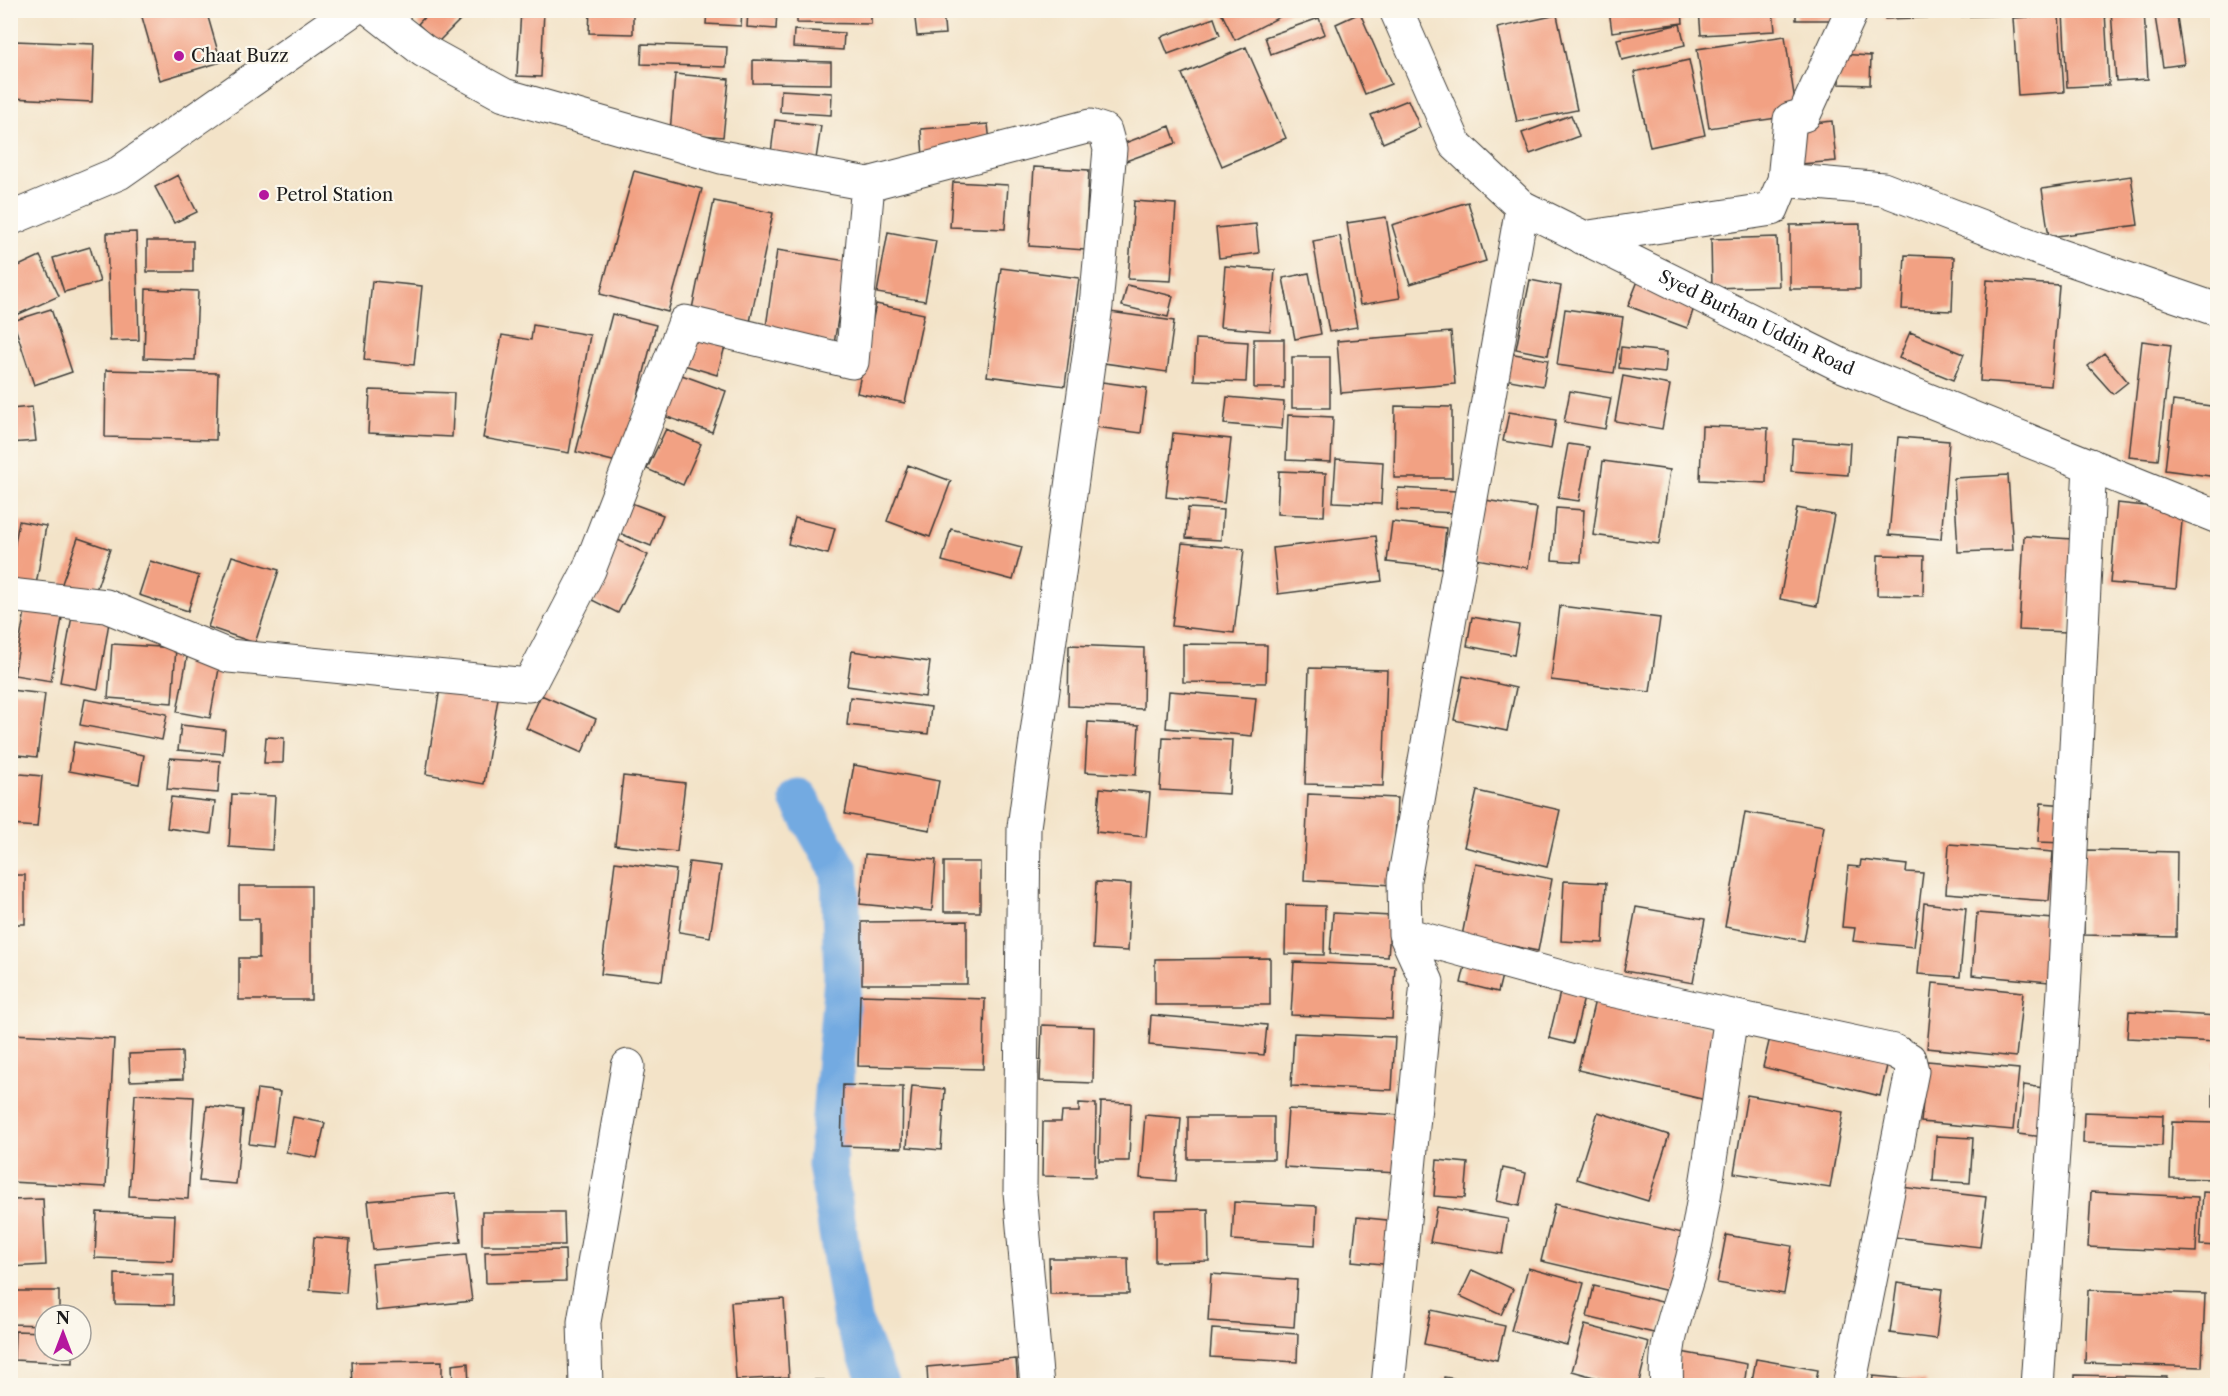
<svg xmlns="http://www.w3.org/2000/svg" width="2228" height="1396" font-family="'Libre Caslon Text',serif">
  <rect width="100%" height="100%" fill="#fbf7ec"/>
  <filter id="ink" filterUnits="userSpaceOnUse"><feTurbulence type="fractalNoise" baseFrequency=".0167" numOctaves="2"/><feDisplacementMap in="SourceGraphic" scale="12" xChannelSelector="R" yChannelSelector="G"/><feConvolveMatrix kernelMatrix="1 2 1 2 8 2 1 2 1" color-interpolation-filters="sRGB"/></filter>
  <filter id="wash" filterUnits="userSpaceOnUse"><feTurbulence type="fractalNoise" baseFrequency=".008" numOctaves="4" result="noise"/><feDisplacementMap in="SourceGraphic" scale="24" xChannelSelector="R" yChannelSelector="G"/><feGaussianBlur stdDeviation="1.35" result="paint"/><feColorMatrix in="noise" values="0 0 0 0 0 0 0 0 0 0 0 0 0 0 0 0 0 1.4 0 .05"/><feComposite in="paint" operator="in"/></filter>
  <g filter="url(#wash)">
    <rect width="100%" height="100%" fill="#f3e3c8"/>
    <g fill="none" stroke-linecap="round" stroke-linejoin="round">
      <path stroke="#73aae1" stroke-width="39" d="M799 799 840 872 843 978 827 1164 852 1320 880 1386"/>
    </g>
    <g id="blocks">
      <path fill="#f2a183" d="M140 10H206L221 62 160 80Z
        M431 10H470L437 43 418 24Z
        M521 10H544L541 77 517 76Z
        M590 10H633V34L589 33Z
        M707 10H742L741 26 706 24Z
        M748 10H777L776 29 747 27Z
        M797 10H871V24L797 23Z
        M914 10H943L945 34 917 36Z
        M1220 10H1293L1235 40Z
        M1609 10H1682L1683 23 1612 32Z
        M1699 10H1773L1775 31 1701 35Z
        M1796 10H1846V20H1796Z
        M1884 10H2009V15L1885 19Z
        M2111 10H2144L2148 79 2116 81Z
        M2154 10H2176L2184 64 2163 67Z
        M2105 11 2109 85 2067 87 2063 13Z
        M1360 13 1391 84 1365 94 1336 24Z
        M1557 15 1577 110 1517 122 1497 28Z
        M2059 15 2064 92 2018 95 2013 18Z
        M1214 18 1220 35 1168 54 1161 37Z
        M1319 18 1325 34 1271 54 1265 37Z
        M1680 24 1685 45 1622 60 1617 39Z
        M794 30 844 33 843 50 793 47Z
        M1785 36 1797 115 1709 128 1697 49Z
        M14 41 94 44 92 102 12 98Z
        M642 44 727 47 726 67 641 64Z
        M1246 47 1286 138 1222 166 1182 74Z
        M1840 54 1871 56 1870 85 1839 84Z
        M753 60 831 62V84L753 83Z
        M1689 60 1705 135 1650 147 1634 72Z
        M675 74 729 79 723 137 670 132Z
        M781 90 832 93 831 115 780 112Z
        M1408 100 1420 127 1383 143 1371 115Z
        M1571 115 1579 136 1530 154 1522 133Z
        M775 120 821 126 816 159 771 153Z
        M1832 121 1836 161 1801 164 1796 125Z
        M988 124 991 152 923 157 921 129Z
        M1170 126 1176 143 1123 162 1117 146Z
        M1034 167 1089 170 1085 250 1029 246Z
        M634 171 702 189 668 312 600 294Z
        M178 175 197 212 174 223 155 187Z
        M2131 176 2138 225 2049 237 2042 189Z
        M953 182 1008 185 1005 229 950 227Z
        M714 201 773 213 750 322 692 309Z
        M1134 201 1176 204 1171 281 1128 279Z
        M1468 202 1486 261 1410 284 1392 225Z
        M1386 217 1400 298 1360 305 1347 223Z
        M1256 224 1259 253 1219 258 1216 228Z
        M1860 224V289H1790V225Z
        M136 232 139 340 110 341 107 233Z
        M888 232 936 241 925 301 877 293Z
        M1340 236 1357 327 1329 332 1313 241Z
        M1777 237 1779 286 1712 288 1711 239Z
        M147 241H193V272H147Z
        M90 247 100 282 64 292 53 258Z
        M777 250 847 261 834 344 765 334Z
        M1905 255 1954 257 1952 311 1902 309Z
        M40 256 59 296 10 318V270Z
        M1225 266 1275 270 1270 331 1220 327Z
        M1001 268 1079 278 1065 386 987 376Z
        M1309 273 1321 334 1295 339 1283 278Z
        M1530 280 1561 286 1548 355 1516 349Z
        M1987 280 2059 285 2051 386 1980 381Z
        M372 281 422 286 414 365 364 360Z
        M1638 281 1696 302 1687 328 1628 306Z
        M1127 285 1173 296 1168 317 1122 306Z
        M146 289 198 291 195 360 144 358Z
        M876 304 924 314 905 403 857 393Z
        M51 309 72 372 34 385 13 321Z
        M1565 309 1623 317 1614 373 1557 365Z
        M1110 312 1174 321 1167 372 1104 363Z
        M612 314 656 325 621 463 576 452Z
        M533 325 590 335 569 453 483 438 502 335 531 340Z
        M1451 332 1455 384 1341 393 1337 341Z
        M1910 332 1964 354 1953 380 1899 358Z
        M694 333 726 343 717 375 684 365Z
        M1196 339 1248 342 1246 382 1194 380Z
        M1254 339H1284V388H1254Z
        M2142 341 2171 345 2158 460 2129 457Z
        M1621 347 1667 352 1665 373 1619 368Z
        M1503 352 1548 360 1543 386 1499 378Z
        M2104 353 2128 382 2113 394 2088 366Z
        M1292 357H1330V408H1292Z
        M106 370 218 373 216 440 105 437Z
        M679 374 726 391 712 432 664 416Z
        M1623 376 1670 385 1662 429 1615 421Z
        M1094 381 1147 388 1141 433 1088 426Z
        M370 390 454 393 452 437 368 433Z
        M1570 391 1611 398 1605 429 1564 422Z
        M1227 397 1284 402 1282 429 1224 424Z
        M2173 401 2218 407 2217 477 2165 470Z
        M1395 406 1452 407V478H1394Z
        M32 407 36 441 10 443V409Z
        M1509 412 1556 420 1551 449 1503 441Z
        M1288 415 1333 417 1331 462 1286 460Z
        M1702 426 1768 428 1766 483 1700 480Z
        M666 429 701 444 683 485 647 469Z
        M1173 433 1231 439 1224 503 1166 497Z
        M1898 437 1949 441 1941 539 1889 535Z
        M1793 439 1850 443 1848 475 1791 471Z
        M1568 444 1589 447 1579 501 1558 498Z
        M1336 459 1383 462 1381 504 1333 502Z
        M1603 461 1670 470 1659 544 1593 535Z
        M908 465 951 481 930 537 887 521Z
        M1279 471 1326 473 1324 516 1277 514Z
        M2008 475 2013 550 1958 552 1954 478Z
        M1398 488 1456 491 1455 513 1397 510Z
        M1485 500 1537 508 1528 568 1476 559Z
        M626 501 663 515 651 546 614 531Z
        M2117 503 2183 510 2176 589 2110 583Z
        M1188 508 1223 510 1221 540 1186 538Z
        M1556 508 1584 510 1581 562 1552 560Z
        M1797 508 1834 515 1817 606 1780 599Z
        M795 518 835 528 828 554 788 544Z
        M19 521 46 526 35 591 10 587V570Z
        M1392 522 1446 528 1442 568 1387 562Z
        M951 529 1022 547 1013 580 942 561Z
        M1376 536 1382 581 1278 594 1273 548Z
        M2024 536 2072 539 2067 632 2019 630Z
        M612 537 648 555 618 613 582 595Z
        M78 538 110 549 93 599 60 589Z
        M1182 543 1244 549 1234 633 1172 626Z
        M1878 555 1924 556 1923 596 1877 595Z
        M232 556 279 570 255 643 208 627Z
        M150 561 199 576 188 611 139 595Z
        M26 605 63 612 51 681 14 675Z
        M1560 606 1660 618 1650 692 1551 680Z
        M72 616 109 622 98 689 60 682Z
        M1472 617 1519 625 1514 655 1467 646Z
        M112 644 176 648 172 703 108 698Z
        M1183 644 1267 645 1266 683 1183 682Z
        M1069 645 1144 648 1143 709 1068 706Z
        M852 651 930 662 925 697 847 686Z
        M188 652 221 658 210 718 177 712Z
        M1309 668 1387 670 1383 786 1305 784Z
        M1463 676 1516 688 1507 731 1454 720Z
        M441 682 499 692 484 784 426 774Z
        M10 690 45 694 37 757 10 754Z
        M1169 691 1256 698 1252 736 1166 728Z
        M541 695 596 719 582 753 526 728Z
        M850 697 931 707 928 734 847 725Z
        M85 699 167 714 162 740 80 725Z
        M1088 722 1139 725 1136 775 1085 772Z
        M181 725 225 730 223 754 178 750Z
        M266 737 284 738 283 763H264Z
        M1163 737 1232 740 1229 794 1160 790Z
        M74 742 144 755 139 784 69 771Z
        M170 758 220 761 218 793 167 789Z
        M854 765 939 781 930 830 845 814Z
        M10 773 42 776 37 827 10 825Z
        M623 776 685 783 677 852 615 845Z
        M1100 788 1150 793 1146 837 1096 832Z
        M1477 791 1560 810 1547 867 1464 847Z
        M232 794 275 796 272 850 229 847Z
        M1308 794 1397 798 1393 885 1304 880Z
        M171 797 215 802 211 834 167 828Z
        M2041 803 2067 805 2065 843 2038 842Z
        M1745 812 1824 826 1804 941 1725 927Z
        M1949 844 2053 852 2049 901 1946 893Z
        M2085 850 2177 852 2176 937 2084 935Z
        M865 854 936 860 932 911 860 904Z
        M1861 860 1907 865 1906 872 1923 873 1914 947 1853 941 1855 928 1842 927 1848 866 1860 867Z
        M615 862 676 870 662 981 601 974Z
        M689 862 721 866 710 937 679 932Z
        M944 862H980V912H944Z
        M1476 864 1552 879 1538 951 1462 936Z
        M10 875H25V924H10Z
        M1564 881 1606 883 1603 943 1561 941Z
        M1096 882 1131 884 1128 951 1093 949Z
        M239 886H311V1000H239V958H259V919H239Z
        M1924 903 1966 908 1960 977 1918 974Z
        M1286 905 1325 906 1324 955 1285 954Z
        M1636 907 1705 919 1693 983 1624 971Z
        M1333 913 1391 916 1388 957 1330 954Z
        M1977 913 2054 919 2049 982 1972 975Z
        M967 921V984H862V922Z
        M1270 958V1005H1155V959Z
        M1294 962 1395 966 1392 1019 1291 1015Z
        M1466 962 1503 971 1498 992 1461 983Z
        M1933 983 2023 992 2016 1057 1927 1048Z
        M1561 988 1585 993 1573 1044 1549 1038Z
        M860 995 985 999 983 1069 858 1066Z
        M1595 1000 1723 1030 1706 1100 1578 1070Z
        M2129 1011 2218 1016V1042L2127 1038Z
        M1151 1015 1267 1025 1264 1055 1149 1045Z
        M1042 1025 1094 1027 1093 1083 1040 1081Z
        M1772 1029 1889 1057 1880 1096 1763 1067Z
        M1294 1033 1395 1037 1392 1090 1291 1086Z
        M12 1034 114 1039 106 1187 10 1182Z
        M182 1052 183 1079 130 1081 129 1054Z
        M1927 1061 2019 1069 2013 1130 1921 1122Z
        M2213 1062H2218V1107H2213Z
        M843 1085 903 1087 902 1148 841 1146Z
        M2024 1085 2050 1089 2044 1137 2018 1134Z
        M912 1086 945 1089 941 1150 907 1147Z
        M257 1089 280 1092 273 1147 249 1144Z
        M135 1094 194 1097 188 1199 129 1196Z
        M1747 1095 1843 1112 1830 1188 1734 1173Z
        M1101 1102 1131 1103 1129 1161H1099Z
        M1079 1103 1096 1104 1095 1177 1042 1176 1043 1122H1061L1062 1112H1079Z
        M207 1106 243 1110 236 1184 199 1181Z
        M1288 1109 1401 1115 1398 1173 1284 1167Z
        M1598 1112 1669 1135 1648 1201 1577 1179Z
        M2084 1112 2163 1115 2162 1146 2083 1143Z
        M1145 1115 1181 1118 1176 1181 1140 1178Z
        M293 1117 325 1123 317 1158 286 1152Z
        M1188 1117H1274V1159H1188Z
        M2172 1122 2218 1123V1179L2170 1178Z
        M1936 1136 1973 1138 1970 1183 1933 1181Z
        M1437 1160 1468 1163 1465 1198 1434 1196Z
        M1503 1168 1526 1173 1519 1206 1496 1201Z
        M1901 1187 1986 1197 1980 1247 1894 1237Z
        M2091 1192 2198 1197 2196 1252 2088 1247Z
        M2203 1192 2218 1193V1246L2200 1245Z
        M456 1193 461 1242 373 1250 368 1201Z
        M43 1199 46 1265 10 1267V1200Z
        M1234 1202 1317 1206 1315 1245 1232 1240Z
        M1555 1204 1691 1235 1677 1293 1541 1261Z
        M1437 1207 1508 1219 1502 1254 1430 1242Z
        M1208 1209 1209 1261 1155 1262V1210Z
        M97 1212 175 1215 173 1261 95 1258Z
        M482 1212H564L565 1245H482Z
        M1357 1217 1397 1221 1392 1265 1352 1261Z
        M1726 1235 1792 1246 1784 1294 1717 1283Z
        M314 1237 350 1240 346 1293 310 1290Z
        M565 1250 566 1281 486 1283 485 1252Z
        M466 1255 472 1301 376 1311 372 1264Z
        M1049 1258H1128L1129 1294H1050Z
        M1528 1268 1584 1283 1567 1345 1511 1331Z
        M1472 1270 1513 1289 1501 1315 1460 1296Z
        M115 1274 174 1275 173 1305 115 1304Z
        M1211 1274 1297 1280 1294 1327 1208 1321Z
        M1897 1283 1942 1289 1936 1339 1890 1333Z
        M1594 1286 1666 1303 1658 1334 1587 1317Z
        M2088 1290 2205 1294 2202 1367 2085 1363Z
        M10 1291H59V1315H45V1325L10 1324Z
        M784 1299 789 1377 736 1380 731 1302Z
        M1431 1310 1505 1326 1497 1360 1424 1344Z
        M1585 1325 1649 1342 1638 1386H1626L1572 1371Z
        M1212 1329 1298 1334 1297 1362 1210 1357Z
        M15 1331 45 1332V1351H73V1363L14 1360Z
        M1681 1352 1747 1364 1744 1386H1675Z
        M1016 1359 1018 1386H928L927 1367Z
        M1756 1359 1818 1370 1815 1386H1751Z
        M442 1361V1386H353L352 1362Z
        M468 1363 469 1386H453L452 1365Z
        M2075 1375 2167 1377V1386H2075Z
        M1873 1376 1926 1381V1386H1872Z
        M1444 1377 1469 1381 1468 1386H1443Z
        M772 1380H824V1386H772Z"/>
    </g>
  </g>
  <g filter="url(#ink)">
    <use href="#blocks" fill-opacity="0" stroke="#3c3a36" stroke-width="1.5"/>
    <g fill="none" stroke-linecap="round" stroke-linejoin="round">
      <g stroke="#3c3a36" stroke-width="35">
        <path id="minor" d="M372 10 424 51 504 95 721 157 868 184 1090 126 1105 131 1110 149 1096 306 1024 827 1020 1192 1037 1386
          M1784 180 1790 119 1804 115 1852 10
          M1583 238 1772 209 1784 180 1883 189 2037 248 2218 310
          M10 595 106 606 229 656 529 685 589 570 685 322 852 362 868 184
          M1405 934 1593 986 1894 1051 1909 1059 1912 1071 1849 1386
          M586 1386 584 1322 628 1066
          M1388 1386 1427 982 1405 934 1404 880 1522 207
          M1667 1386C1662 1335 1684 1299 1694 1252 1710 1174 1719 1094 1731 1016
          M2037 1386 2064 990 2090 465"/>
      </g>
      <g stroke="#3c3a36" stroke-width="35">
        <g id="tertiary">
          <path id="s1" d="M1396 10 1455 144 1522 207 1841 365 2218 517"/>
        </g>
      </g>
      <g stroke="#3c3a36" stroke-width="35">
        <path id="trunk" d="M10 219 119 173 352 10"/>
      </g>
      <use href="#minor" stroke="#fff" stroke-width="33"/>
      <use href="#tertiary" stroke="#fff" stroke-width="33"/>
      <use href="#trunk" stroke="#fff" stroke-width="33"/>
    </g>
  </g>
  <g fill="#b5179e" stroke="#fbf7ec" stroke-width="2">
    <circle cx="179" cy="56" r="6"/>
    <circle cx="264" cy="195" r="6"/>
  </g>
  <g text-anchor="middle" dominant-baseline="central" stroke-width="4.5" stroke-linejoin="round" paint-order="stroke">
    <g font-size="18" fill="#1c1c1c" stroke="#fbf7ec" text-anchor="start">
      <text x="191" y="56">Chaat Buzz</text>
      <text x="276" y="195">Petrol Station</text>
    </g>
    <g font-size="18" fill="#1c1c1c" stroke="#fbf7ec">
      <text stroke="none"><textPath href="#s1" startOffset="500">Syed Burhan Uddin Road</textPath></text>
    </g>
  </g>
  <rect width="2228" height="1396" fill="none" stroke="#fbf7ec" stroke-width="36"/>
  <g transform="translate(63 1333)"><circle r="28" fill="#fbf7ec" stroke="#a29f99" stroke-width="1.5"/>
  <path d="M0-4.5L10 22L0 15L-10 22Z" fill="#b5179e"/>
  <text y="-9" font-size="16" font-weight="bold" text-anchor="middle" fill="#1c1c1c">N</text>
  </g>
</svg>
